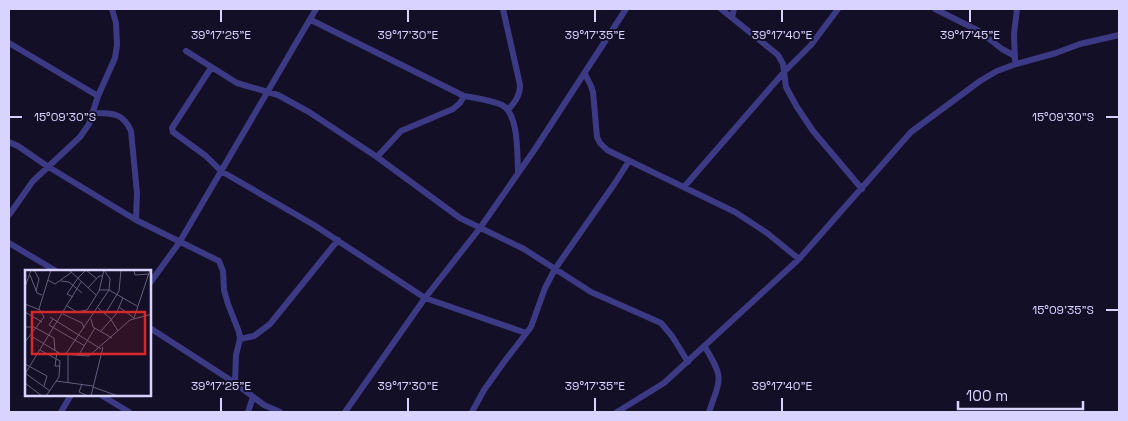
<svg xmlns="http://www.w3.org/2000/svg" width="1128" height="421" font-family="'Space Grotesk',sans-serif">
  <rect width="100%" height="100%" fill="#130f26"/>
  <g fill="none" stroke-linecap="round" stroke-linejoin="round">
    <path stroke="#3d3a85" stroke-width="6" d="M503 9 520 85C520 96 515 102 508 110
      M721 9 778 55 783 64 786 87 797 107 813 131 862 189
      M935 9 979 31 1002 49 1015 56
      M732 17 734 9
      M311 20 464 96C476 98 490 100 502 105 519 114 517 154 518 171
      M9 43 98 96
      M186 51 237 83 278 95 309 112 377 157 460 218 524 249 591 292 661 323 672 336 688 362
      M1015 60 1014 34 1017 9
      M211 68 172 128 173 132 206 156 221 171 314 225 425 298 526 333
      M585 74 591 86 593 92 597 137 600 143 607 150 735 212 767 233 799 259
      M92 113C111 113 123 112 131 131L137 193 136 220
      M9 142 18 146 47 166 136 220 219 261 223 271 224 290 228 304 239 332 240 339 236 355 235 383
      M377 157 401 131 453 109 460 103 464 96
      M684 187 785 71 811 45 838 9
      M9 215 33 181 80 137 89 124 98 96 115 58 117 45 116 23 112 9
      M9 243 56 271
      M150 283 179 243 316 9
      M150 328 235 383 264 405 280 412
      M240 339 254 336 270 324 338 240
      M705 347C724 379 721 377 709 412
      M101 395 129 412
      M61 412 71 395
      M248 412 253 397
      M345 412 425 298 480 228 535 149 626 9
      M472 412 484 390 504 362 531 327 545 288 555 269 615 183 629 161
      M617 412 664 383 799 259 911 132 980 81 997 71 1016 64 1056 53 1080 44 1119 35"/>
  </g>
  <path fill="none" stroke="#d9d4ff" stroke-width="2" d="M221 10V22M408 10V22M595 10V22M782 10V22M970 10V22M10 117H22M1106 117H1118M1106 310H1118M221 398V411M408 398V411M595 398V411M782 398V411"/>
  <g transform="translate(25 270)">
    <rect width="126" height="126" fill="#130f26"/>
    <path fill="none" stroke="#625e7d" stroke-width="1" d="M9 0 14 9 11 21M44 0 71 25M109 0 110 5 124 4M5 5 12 23 17 25M53 8 61 0 72 9M23 10 30 14 47 2M36 11 44 12 57 23M0 17 6 0M63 18 74 6H78M74 20H84L112 36M48 27 42 24 53 8M0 34 15 40 19 47 0 72M42 36 52 42 62 40 74 21 79 0M94 37 109 48M73 38 85 48 93 61M14 39 26 0M0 42 17 52M38 44 57 53 59 58M80 44 94 21 96 0M25 47 76 79M109 48 125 0M28 49 24 55 60 76M66 49 68 57 87 68M0 57H9L29 68 30 81M76 61 91 44 98 28M6 66 36 84 64 86 105 50 127 44M15 80 35 91 34 107 21 126M32 82 30 96H35M40 85 84 20 85 9 79 0M43 85V112M53 86 70 58M0 94 22 106 19 116M0 103 25 121M0 104 56 12M31 111 68 116M0 113 17 126M57 114 54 122 63 126M68 117 93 126M66 126 78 77"/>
    <path fill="#d62828" fill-opacity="0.15" stroke="#d62828" stroke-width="2.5" d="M7 42H120V84H7Z"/>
    <rect width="126" height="126" fill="none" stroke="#d9d4ff" stroke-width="2.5"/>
  </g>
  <g font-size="12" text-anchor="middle" fill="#d9d4ff" stroke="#130f26" stroke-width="4" stroke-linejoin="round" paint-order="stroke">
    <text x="221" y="39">39°17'25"E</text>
    <text x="408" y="39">39°17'30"E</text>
    <text x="595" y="39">39°17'35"E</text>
    <text x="782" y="39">39°17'40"E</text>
    <text x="970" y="39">39°17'45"E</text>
    <text x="65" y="121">15°09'30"S</text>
    <text x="1063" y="121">15°09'30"S</text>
    <text x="1063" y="314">15°09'35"S</text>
    <text x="221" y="390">39°17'25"E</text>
    <text x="408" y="390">39°17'30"E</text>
    <text x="595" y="390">39°17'35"E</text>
    <text x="782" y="390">39°17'40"E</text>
  </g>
  <rect width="1128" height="421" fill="none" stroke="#d9d4ff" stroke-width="20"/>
  <path d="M958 401v8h125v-8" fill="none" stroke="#d9d4ff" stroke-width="2.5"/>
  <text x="966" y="401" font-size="15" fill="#d9d4ff" stroke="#130f26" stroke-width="4" paint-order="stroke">100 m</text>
</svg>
